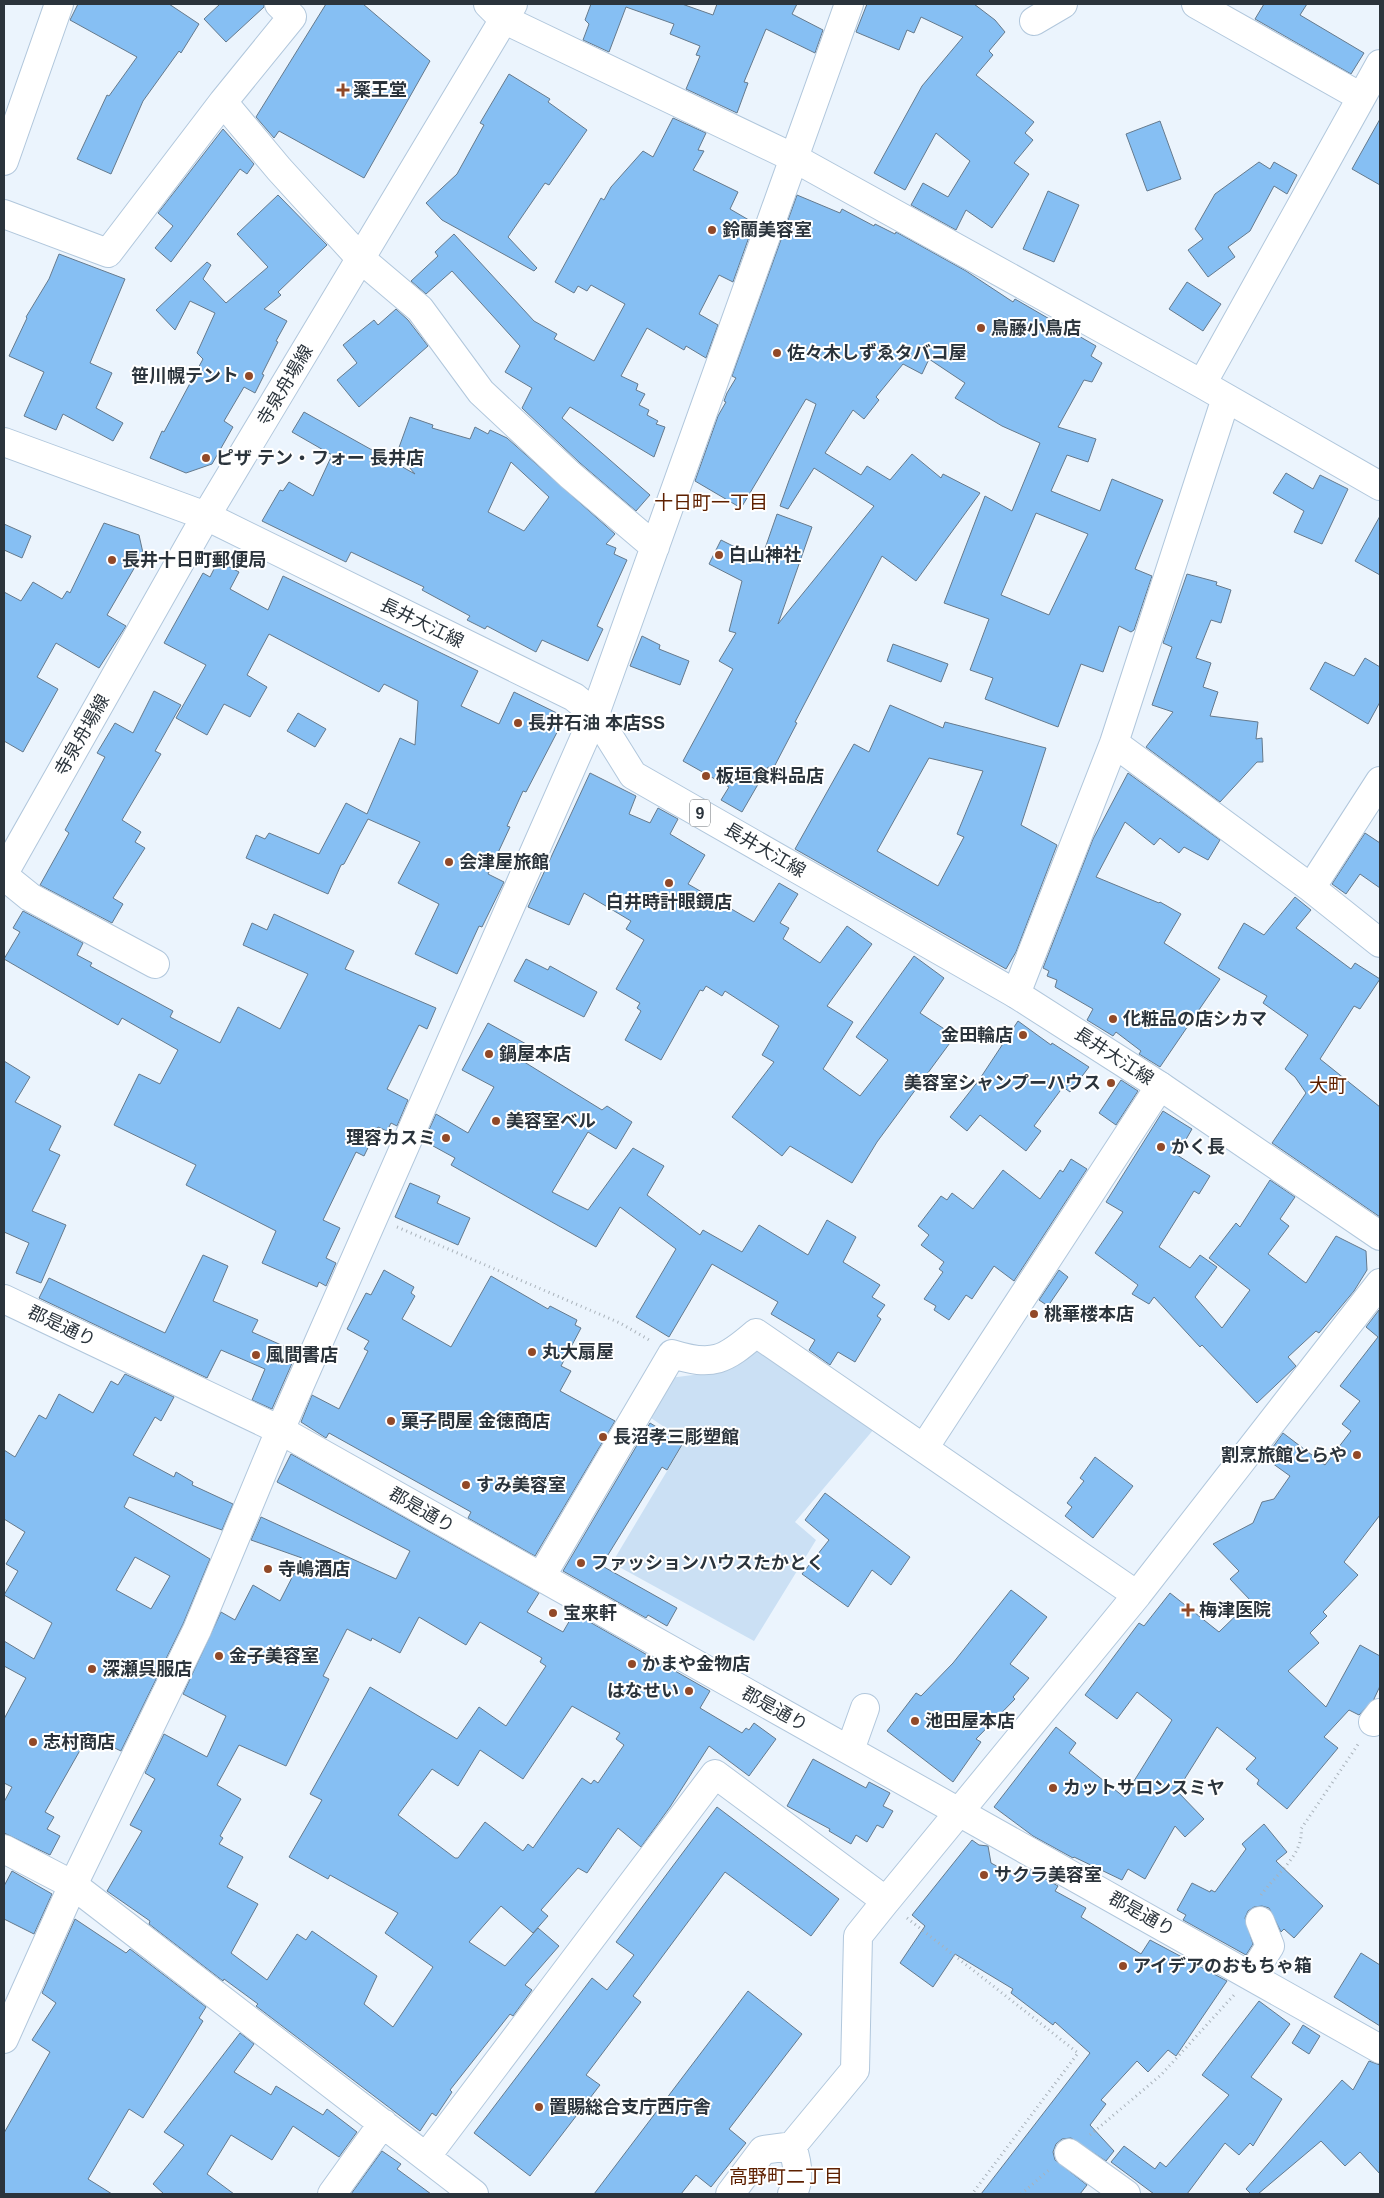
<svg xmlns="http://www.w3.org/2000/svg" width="1384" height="2198" font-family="Helvetica,'Noto Sans JP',sans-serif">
  <rect width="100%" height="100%" fill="#ebf4fd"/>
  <path fill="#cbe0f4" d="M757 1351 874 1429 795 1522 816 1540 754 1641 612 1563 685 1441 648 1416 669 1378 717 1372Z"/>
  <path fill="#86bff3" stroke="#657a8d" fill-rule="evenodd" d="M78 4H169L199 24 181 53 179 51 143 101 111 174 77 159 107 95 109 96 137 57 70 20Z
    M220 4H264V7L226 42 204 19Z
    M326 4H363L430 61 364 178 279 131 274 138 256 117Z
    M591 4H682L713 15 717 4H797L792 14 823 30 815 53 766 29 744 82 748 83 737 113 686 89 700 56 696 55 700 46 670 34 674 24 626 7 609 52 583 40 589 24 585 20Z
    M867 4H974L995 20 1005 32 989 51 993 55 976 75 1034 122 1025 133 1033 140 1014 163 1029 174 992 228 966 210 956 230 911 205 923 183 948 197 970 161 936 133 905 190 874 173 922 86 963 37 921 17 914 33 907 30 899 50 856 32Z
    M1264 4H1307L1300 15 1364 53 1351 74 1255 19Z
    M509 74 550 99 548 102 587 130 549 185 545 183 508 237 537 268 534 271 442 220 426 203 457 174 484 125 480 123Z
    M673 118 706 133 698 150 704 151 693 170 738 192 730 209 754 223 733 282 719 275 699 314 718 325 706 358 686 346 684 350 647 328 621 376 638 384 636 390 645 394 639 405 649 410 647 415 658 421 656 424 665 427 654 457 570 407 562 418 650 495 636 511 580 463 522 408 532 388 505 372 520 346 452 271 426 294 411 281 438 256 435 252 454 234 534 321 557 334 554 339 594 361 625 304 591 285 587 291 578 286 574 293 555 282 601 198 604 200 611 187 643 151 653 157Z
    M1380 119V185L1352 169Z
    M1160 121 1181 179 1147 191 1126 134Z
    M223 129 254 164 247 174 240 169 171 262 155 248 173 226 158 213Z
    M1259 162 1270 169 1274 162 1297 175 1287 194 1274 186 1250 231 1228 247 1235 257 1208 277 1188 250 1203 239 1195 229 1215 194Z
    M1048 191 1079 205 1054 262 1023 249Z
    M278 195 327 245 278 292 281 295 264 309 287 321 276 341 278 342 262 374 264 375 255 393 244 387 224 421 233 427 212 464 186 473 150 458 162 431 164 432 203 359 197 353 215 313 190 301 175 330 156 310 207 262 211 265 203 279 226 303 268 267 237 234Z
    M797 195 840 213 842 209 874 226 875 224 895 234 896 232 966 271 1013 302 1015 299 1096 346 1091 356 1102 363 1092 382 1084 380 1058 427 1096 439 1088 462 1067 455 1051 491 1100 511 1112 479 1163 500 1135 569 1152 576 1134 630 1131 632 1119 626 1103 672 1081 664 1058 727 985 699 993 678 970 670 989 619 944 603 985 496 1012 511 1040 443 1002 426 955 398 965 383 929 359 922 374 903 364 876 397 879 400 864 419 853 410 825 453 861 475 867 466 890 480 912 454 941 478 943 474 980 493 916 581 882 556 795 722 797 723 773 769 768 767 742 812 721 800 729 787 683 761 733 669 719 661 736 633 729 631 742 581 709 564 721 540 761 560 777 514 812 527 778 624 874 506 814 468 788 509 780 506 816 404 806 399 741 508 695 481 718 416 726 402 724 401 727 393 736 378 732 376ZM1036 513 1088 534 1049 615 1001 595Z
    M59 254 125 279 90 363 112 373 96 408 123 423 113 441 63 414 56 430 24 416 44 372 9 356 27 318 26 317 49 279Z
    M1187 282 1221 304 1203 331 1169 309Z
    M396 309 408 320 428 346 359 407 337 380 357 363 343 345 374 320 378 325Z
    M304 412 415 474 397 453 410 417 433 425 432 428 470 439 475 427 488 434 490 430 507 438 615 534 606 544 616 548 614 554 627 560 597 626 603 629 588 661 542 640 536 652 487 626 485 629 467 620 470 616 422 590 424 587 351 552 346 562 262 521 280 490 283 491 289 482 313 496 332 455 292 432ZM511 462 549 497 524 531 488 512Z
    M1286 473 1313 489 1320 475 1348 489 1322 544 1294 532 1304 511 1273 493Z
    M1380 516V575L1355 561Z
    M104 523 139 535 143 553 107 615 126 626 99 668 56 643 37 677 58 689 23 752 4 741V592L21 601 33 582 62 599 67 591 70 593Z
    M4 524 31 536 22 558 4 550Z
    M218 561 239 572 230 589 268 610 283 576 478 671 461 706 499 724 514 692 565 717 526 792 523 791 507 826 510 827 488 874 504 882 482 927 479 926 457 974 415 954 439 904 398 883 420 842 368 819 344 864 341 865 328 894 246 858 256 835 265 839 269 833 319 854 346 803 367 814 400 738 415 745 418 701 384 684 379 692 269 634 247 675 267 687 250 717 224 704 207 735 176 718 206 665 164 643 203 573 210 577Z
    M1187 574 1217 582 1216 585 1231 590 1221 623 1211 620 1196 658 1211 663 1203 687 1218 692 1210 716 1258 722 1256 739 1262 738 1263 762H1257L1220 802 1146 747 1173 712 1152 705 1172 647 1163 643Z
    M642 636 660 645 659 649 689 661 680 685 630 666Z
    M893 644 948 664 941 682 887 661Z
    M1365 658 1380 667V702L1368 724 1310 689 1325 662 1354 676Z
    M154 691 181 705 155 751 161 754 122 820 141 832 135 842 145 848 113 898 123 904 112 923 40 885 69 833 65 830 105 757 97 753 115 723 133 733Z
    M890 705 943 728 945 722 1046 748 1021 825 1057 845 1016 952 1006 969 795 849 854 744 869 752ZM929 758 983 771 957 834 964 837 938 886 877 851Z
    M298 713 326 729 315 747 287 731Z
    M590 773 636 796 629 814 650 823 658 808 678 819 670 834 705 855 688 884 754 922 779 883 798 894 780 923 789 928 783 939 820 963 847 926 872 944 827 1006 853 1022 823 1069 860 1096 888 1060 856 1037 914 956 944 978 920 1013 955 1036 877 1142 852 1183 790 1146 782 1156 732 1117 774 1062 762 1055 779 1026 725 991 722 996 706 986 703 991 700 990 661 1060 625 1040 641 1011 637 1008 640 1003 616 989 644 940 626 929 631 921 584 893 569 925 528 907Z
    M1128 773 1220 840 1208 860 1184 847 1179 853 1160 838 1154 845 1125 822 1096 877 1159 903 1160 902 1181 914 1164 943 1220 979 1160 1067 1139 1054 1141 1051 1116 1032 1113 1036 1087 1020 1093 1009 1055 987 1057 980 1047 976 1049 971 1043 968 1093 839Z
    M1365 833 1380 843V888L1360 874 1346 894 1332 884Z
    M1295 897 1311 910 1296 928 1351 969 1355 963 1380 979 1360 1009 1354 1006 1320 1059 1380 1107V1217L1272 1143 1306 1093 1295 1077 1285 1069 1308 1035 1263 1003 1267 996 1218 968 1244 923 1264 935Z
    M23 911 83 943 77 955 92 963 90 966 173 1011 170 1017 220 1043 238 1007 280 1029 308 974 243 945 252 923 267 930 274 914 354 951 345 969 436 1008 427 1029 419 1025 387 1089 408 1100 397 1126 391 1123 387 1131 378 1127 364 1156 356 1152 323 1220 340 1228 326 1258 336 1263 326 1286 319 1282 317 1287 262 1263 276 1231 186 1185 196 1165 114 1125 139 1074 160 1084 178 1050 122 1018 118 1025 4 959 20 932 13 928Z
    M526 959 548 970 550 966 597 992 584 1017 514 981Z
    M1018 1021 1051 1045 1052 1043 1089 1067 1070 1092 1063 1087 1034 1126 1041 1131 1026 1151 980 1115 967 1131 950 1117 979 1080Z
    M488 1023 528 1045 521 1060 602 1110 607 1106 632 1122 616 1149 588 1132 552 1192 588 1210 633 1148 664 1166 647 1195 700 1235 703 1230 742 1252 759 1225 808 1255 827 1220 856 1237 843 1262 880 1285 872 1297 885 1305 877 1316 881 1319 855 1362 838 1352 830 1365 809 1350 815 1340 771 1314 778 1302 712 1264 669 1337 636 1317 676 1249 620 1207 596 1247 451 1165 455 1158 424 1141 436 1114 468 1133 494 1087 462 1070Z
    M4 1061 30 1077 15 1102 61 1126 49 1150 60 1155 32 1211 66 1225 41 1283 16 1273 29 1243 4 1232Z
    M1121 1080 1138 1091 1116 1125 1099 1113Z
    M1163 1111 1192 1129 1177 1155 1210 1176 1199 1194 1194 1191 1159 1247 1190 1268 1200 1255 1217 1267 1195 1297 1222 1328 1250 1290 1209 1258 1236 1223 1240 1227 1270 1180 1295 1197 1280 1219 1289 1226 1268 1254 1303 1281 1306 1283 1336 1236 1366 1251 1367 1270 1354 1291 1319 1333 1316 1331 1288 1357 1296 1366 1257 1403 1202 1345 1200 1347 1154 1297 1149 1304 1132 1294 1138 1285 1095 1253 1123 1212 1106 1202Z
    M1071 1159 1087 1169 1014 1281 994 1266 972 1299 966 1295 949 1320 934 1310 936 1306 924 1299 943 1272 939 1269 944 1262 921 1245 929 1235 918 1226 941 1196 947 1200 952 1193 973 1209 1003 1170 1040 1199 1060 1170 1063 1172Z
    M410 1183 440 1196 437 1203 470 1218 458 1245 395 1217Z
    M203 1255 228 1266 213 1301 258 1320 252 1332 297 1352 272 1409 252 1400 265 1369 221 1350 207 1378 39 1298 49 1278 165 1333Z
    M384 1270 414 1287 411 1293 415 1296 402 1319 451 1347 491 1276 548 1309 550 1306 577 1320 575 1325 581 1328 561 1366 571 1371 560 1391 615 1421 535 1556 468 1518 471 1512 329 1433 326 1438 301 1422 312 1395 339 1409 368 1351 364 1349 369 1341 347 1329 366 1293 371 1295Z
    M1059 1270 1068 1277 1048 1306 1039 1300Z
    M1379 1310 1380 1515 1344 1562 1358 1575 1323 1612 1327 1616 1310 1633 1319 1643 1288 1671 1326 1707 1360 1645 1380 1656V1686L1374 1699 1359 1715 1349 1710 1324 1737 1338 1748 1287 1809 1257 1784 1259 1780 1246 1769 1256 1758 1217 1727 1177 1791 1204 1819 1185 1837 1175 1826 1145 1879 1128 1869 1122 1880 1074 1857 1073 1858 1033 1836 994 1807 1056 1727 1076 1743 1069 1753 1124 1797 1172 1720 1137 1692 1117 1719 1085 1695 1139 1623 1144 1626 1170 1593 1219 1632 1251 1601 1230 1579 1239 1571 1213 1544 1253 1523 1262 1502 1274 1499 1290 1476 1265 1458 1283 1433 1325 1465 1351 1431 1342 1424 1360 1401 1340 1386 1378 1337 1366 1327Z
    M125 1374 174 1397 161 1421 155 1417 133 1455 174 1477 176 1472 193 1482 192 1485 233 1504 222 1530 129 1497 124 1507 210 1559 183 1624 121 1751 94 1738 93 1741 87 1738 45 1812 54 1817 47 1829 60 1836 50 1855 4 1833V1802L12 1787 4 1783V1719L26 1678 4 1666V1641L34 1659 52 1623 4 1595 18 1571 6 1564 25 1532 4 1519V1450L15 1457 39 1415 46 1419 59 1394 93 1413 111 1381 118 1385ZM135 1557 170 1576 151 1609 116 1590Z
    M650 1423 683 1443 667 1470 662 1467 603 1563H606L604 1567 677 1608 667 1626 648 1615 646 1618 563 1571Z
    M291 1454 539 1593 527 1612 563 1632 574 1613 710 1691 700 1708 742 1733 746 1728 749 1730 754 1723 776 1739 749 1776 709 1746 670 1807 641 1847 618 1828 587 1873 578 1868 541 1910 548 1916 533 1933 501 1906 469 1942 505 1966 538 1928 559 1946 525 1985 532 1990 513 2016 510 2014 450 2090 452 2092 436 2116 432 2113 420 2131 256 2006 258 2004 224 1979 223 1981 149 1924 150 1921 107 1891 142 1831 130 1825 155 1779 145 1773 164 1734 207 1757 226 1716 183 1694 221 1612 235 1620 253 1585 280 1601 302 1558 251 1540 261 1517 396 1579 410 1551 277 1482ZM419 1617 466 1645 480 1622 542 1658 540 1662 546 1666 506 1726 479 1707 457 1739 370 1687 310 1794 322 1800 289 1857 328 1879 330 1875 398 1913 385 1933 433 1967 393 2027 364 2004 377 1976 312 1931 306 1940 297 1934 267 1980 231 1953 258 1904 227 1887 243 1857 219 1844 223 1838 220 1836 241 1799 217 1785 239 1745 286 1766 329 1679 323 1676 347 1629 371 1641 372 1638 400 1653ZM572 1706 620 1733 616 1739 624 1745 598 1783 594 1780 591 1784 582 1778 533 1848 528 1844 523 1851 485 1822 458 1858H455L398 1815 432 1769 458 1786 480 1750 523 1779Z
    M1095 1457 1133 1486 1093 1538 1065 1516 1072 1507 1067 1503 1084 1481 1080 1478Z
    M825 1493 910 1557 891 1585 872 1570 848 1607 802 1574 829 1540 805 1520Z
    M1011 1590 1047 1617 1010 1664 1029 1678 1013 1697 1015 1699 976 1739 981 1742 953 1782 887 1731 916 1693 921 1696 953 1663Z
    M813 1759 866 1788 869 1782 890 1793 883 1806 893 1811 883 1828 877 1825 867 1842 856 1835 851 1844 829 1831 830 1829 787 1806Z
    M717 1807 839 1899 811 1936 725 1872 633 1996 641 2002 586 2075 600 2085 530 2176 474 2133 592 1978 607 1990 634 1955 616 1942Z
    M1264 1824 1287 1852 1276 1861 1323 1906 1294 1938 1284 1929 1281 1932 1269 1908 1262 1906 1254 1907 1248 1911 1245 1918 1253 1944 1246 1955 1183 1920 1186 1915 1177 1910 1192 1883 1210 1892 1211 1890 1215 1892 1246 1849 1242 1844Z
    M972 1840 979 1845 988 1846 991 1863 1017 1877 1025 1867 1058 1886 1055 1891 1086 1908 1081 1917 1141 1954 1150 1940 1227 1981 1176 2056 1168 2050 1148 2072 1137 2061 1101 2100 1106 2104 1090 2125 1114 2151 1106 2161 1071 2138 1062 2139 1056 2144 1053 2152 1055 2160 1087 2185 1080 2194H981L1090 2053 1055 2022 1053 2025 1011 1993 1013 1989 955 1954 933 1987 900 1963 925 1926 912 1915Z
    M12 1871 52 1894 34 1934 4 1919V1886Z
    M75 1919 126 1953 130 1949 206 2007 199 2018 203 2021 143 2118 129 2109 88 2179 112 2194H4V2133L50 2052 32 2040 56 2003 42 1993Z
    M1361 1953 1380 1965V2026L1334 1997Z
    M748 1991 802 2034 729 2129 746 2143 711 2187 696 2175 681 2194H594Z
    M1259 2001 1290 2024 1251 2077 1282 2099 1253 2146 1250 2143 1239 2155 1225 2143 1187 2194H1154L1111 2162 1124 2146 1155 2169 1160 2162 1166 2167 1229 2095 1202 2075Z
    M1303 2025 1320 2036 1309 2054 1292 2043Z
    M240 2033 254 2044 234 2072 271 2095 276 2086 323 2115 327 2109 357 2132 339 2157 293 2126 272 2160 231 2135 207 2174 234 2194H164L153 2184 184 2145 164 2132Z
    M1369 2061 1380 2065V2174L1360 2152 1345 2166 1321 2141 1258 2194H1251L1246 2189 1342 2080 1353 2090Z
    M382 2151 401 2164 397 2169 431 2194H351Z"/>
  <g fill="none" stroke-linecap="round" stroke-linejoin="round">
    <g stroke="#b1c7dc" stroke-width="30">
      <path id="minor" d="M279 4 292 17 223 102 279 169 361 259 420 309 481 392 570 475 655 547
        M488 4 503 19 794 158 1202 384 1380 486
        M1196 4 1361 97
        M1034 21 1063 4
        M4 161 59 4
        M4 214 108 253 223 102
        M1202 384 1380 64
        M1114 743 1311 888 1380 943
        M4 876 30 897 155 964
        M1311 888 1380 781
        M1016 994 1114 743 1226 398
        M4 1299 280 1430 1380 2049
        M924 1448 1160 1086
        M541 1577 672 1354C713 1367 725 1360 756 1333L1137 1595
        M1373 1722 1380 1713
        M850 1750 865 1708
        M4 1849 73 1885 474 2194
        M1251 1976 1270 1946 1260 1921
        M4 2039 73 1885 197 1630 280 1430 595 714 849 4
        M1069 2153 1126 2194
        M426 2157 715 1774 886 1901 1137 1595 1380 1283
        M332 2194 383 2123
        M730 2194 763 2150 792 2146 855 2070 858 1936 886 1901
        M792 2194C801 2181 797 2161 792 2146"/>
    </g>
    <g stroke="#b1c7dc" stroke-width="30">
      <path id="major" d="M4 442 206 516 574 697 595 714 633 775 1016 994 1160 1086 1380 1236
        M4 873 206 516 513 4"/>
    </g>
    <path stroke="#a9b2ba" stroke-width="3" stroke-dasharray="1 4" stroke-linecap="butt" d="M397 1227 620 1323 651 1341
      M1261 1895C1275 1875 1304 1855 1301 1829L1359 1743
      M907 1918 1078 2053 972 2194
      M1090 2135 1161 2075 1234 1995
      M1021 2194 1049 2170"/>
    <use href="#minor" stroke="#fff" stroke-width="28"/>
    <use href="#major" stroke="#fff" stroke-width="28"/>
  </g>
  <g fill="#914928" stroke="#fff" stroke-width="2">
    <path d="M340.5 82.5h5v5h5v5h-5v5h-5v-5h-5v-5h5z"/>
    <circle cx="712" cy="230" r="5"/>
    <circle cx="981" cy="328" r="5"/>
    <circle cx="777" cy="353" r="5"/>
    <circle cx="249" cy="376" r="5"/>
    <circle cx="206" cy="458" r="5"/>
    <circle cx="719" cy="555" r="5"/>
    <circle cx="112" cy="560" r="5"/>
    <circle cx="518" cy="723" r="5"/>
    <circle cx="706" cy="776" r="5"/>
    <circle cx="449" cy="862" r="5"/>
    <circle cx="669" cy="883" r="5"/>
    <circle cx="1113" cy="1019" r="5"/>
    <circle cx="1023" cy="1035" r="5"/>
    <circle cx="489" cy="1054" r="5"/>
    <circle cx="1111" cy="1083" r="5"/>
    <circle cx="496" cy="1121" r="5"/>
    <circle cx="446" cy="1138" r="5"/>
    <circle cx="1161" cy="1147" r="5"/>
    <circle cx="1034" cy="1314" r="5"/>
    <circle cx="532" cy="1352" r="5"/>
    <circle cx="256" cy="1355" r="5"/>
    <circle cx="391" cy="1421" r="5"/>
    <circle cx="603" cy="1437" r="5"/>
    <circle cx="1357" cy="1455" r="5"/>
    <circle cx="466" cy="1485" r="5"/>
    <circle cx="581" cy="1563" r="5"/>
    <circle cx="268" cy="1569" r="5"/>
    <path d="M1185.5 1602.5h5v5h5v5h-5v5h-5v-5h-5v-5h5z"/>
    <circle cx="553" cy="1613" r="5"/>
    <circle cx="219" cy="1656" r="5"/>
    <circle cx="632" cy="1664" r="5"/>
    <circle cx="92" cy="1669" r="5"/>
    <circle cx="689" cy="1691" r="5"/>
    <circle cx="915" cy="1721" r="5"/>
    <circle cx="33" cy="1742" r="5"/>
    <circle cx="1053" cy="1788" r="5"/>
    <circle cx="984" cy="1875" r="5"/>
    <circle cx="1123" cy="1966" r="5"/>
    <circle cx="539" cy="2107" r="5"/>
  </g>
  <g text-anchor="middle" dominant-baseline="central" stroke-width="4" stroke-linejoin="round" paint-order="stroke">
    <rect fill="#fff" stroke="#6b7176" stroke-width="1" x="690" y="799.5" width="20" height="27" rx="4"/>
    <g font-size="16" font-weight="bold" fill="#2b343c">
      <text x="700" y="813">9</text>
    </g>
    <g font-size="18" font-weight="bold" fill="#2b343c" stroke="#fff" text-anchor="start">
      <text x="353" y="90">薬王堂</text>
      <text x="722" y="230">鈴蘭美容室</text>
      <text x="991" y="328">鳥藤小鳥店</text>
      <text x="787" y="353">佐々木しずゑタバコ屋</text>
      <text x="239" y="376" text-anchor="end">笹川幌テント</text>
      <text x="216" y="458">ピザ テン・フォー 長井店</text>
      <text x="729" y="555">白山神社</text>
      <text x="122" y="560">長井十日町郵便局</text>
      <text x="528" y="723">長井石油 本店SS</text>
      <text x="716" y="776">板垣食料品店</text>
      <text x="459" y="862">会津屋旅館</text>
      <text x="669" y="902" text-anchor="middle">白井時計眼鏡店</text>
      <text x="1123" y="1019">化粧品の店シカマ</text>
      <text x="1013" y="1035" text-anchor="end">金田輪店</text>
      <text x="499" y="1054">鍋屋本店</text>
      <text x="1101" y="1083" text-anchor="end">美容室シャンプーハウス</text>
      <text x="506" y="1121">美容室ベル</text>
      <text x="436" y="1138" text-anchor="end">理容カスミ</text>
      <text x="1171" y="1147">かく長</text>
      <text x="1044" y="1314">桃華楼本店</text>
      <text x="542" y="1352">丸大扇屋</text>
      <text x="266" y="1355">風間書店</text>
      <text x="401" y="1421">菓子問屋 金徳商店</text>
      <text x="613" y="1437">長沼孝三彫塑館</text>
      <text x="1347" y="1455" text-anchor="end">割烹旅館とらや</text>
      <text x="476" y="1485">すみ美容室</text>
      <text x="591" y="1563">ファッションハウスたかとく</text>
      <text x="278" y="1569">寺嶋酒店</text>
      <text x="1199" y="1610">梅津医院</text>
      <text x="563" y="1613">宝来軒</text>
      <text x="229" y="1656">金子美容室</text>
      <text x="642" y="1664">かまや金物店</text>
      <text x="102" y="1669">深瀬呉服店</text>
      <text x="679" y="1691" text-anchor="end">はなせい</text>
      <text x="925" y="1721">池田屋本店</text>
      <text x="43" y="1742">志村商店</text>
      <text x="1063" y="1788">カットサロンスミヤ</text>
      <text x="994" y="1875">サクラ美容室</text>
      <text x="1133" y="1966">アイデアのおもちゃ箱</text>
      <text x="549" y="2107">置賜総合支庁西庁舎</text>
    </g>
    <g font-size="18" fill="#2b343c" stroke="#fff">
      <text transform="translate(285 385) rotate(-59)">寺泉舟場線</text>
      <text transform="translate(422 623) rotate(26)">長井大江線</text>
      <text transform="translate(82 735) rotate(-60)">寺泉舟場線</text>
      <text transform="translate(765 850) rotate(30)">長井大江線</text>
      <text transform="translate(1114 1056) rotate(33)">長井大江線</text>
      <text transform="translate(62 1326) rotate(25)">郡是通り</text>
      <text transform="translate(422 1510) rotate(30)">郡是通り</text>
      <text transform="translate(775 1709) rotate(29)">郡是通り</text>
      <text transform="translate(1142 1914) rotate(29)">郡是通り</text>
    </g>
    <g font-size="19" fill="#5e2000" stroke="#fff">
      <text x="711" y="502">十日町一丁目</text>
      <text x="1328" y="1085">大町</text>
      <text x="786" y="2176">高野町二丁目</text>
    </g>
  </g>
  <rect width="1384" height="2198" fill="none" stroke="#2b343c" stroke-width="10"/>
</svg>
